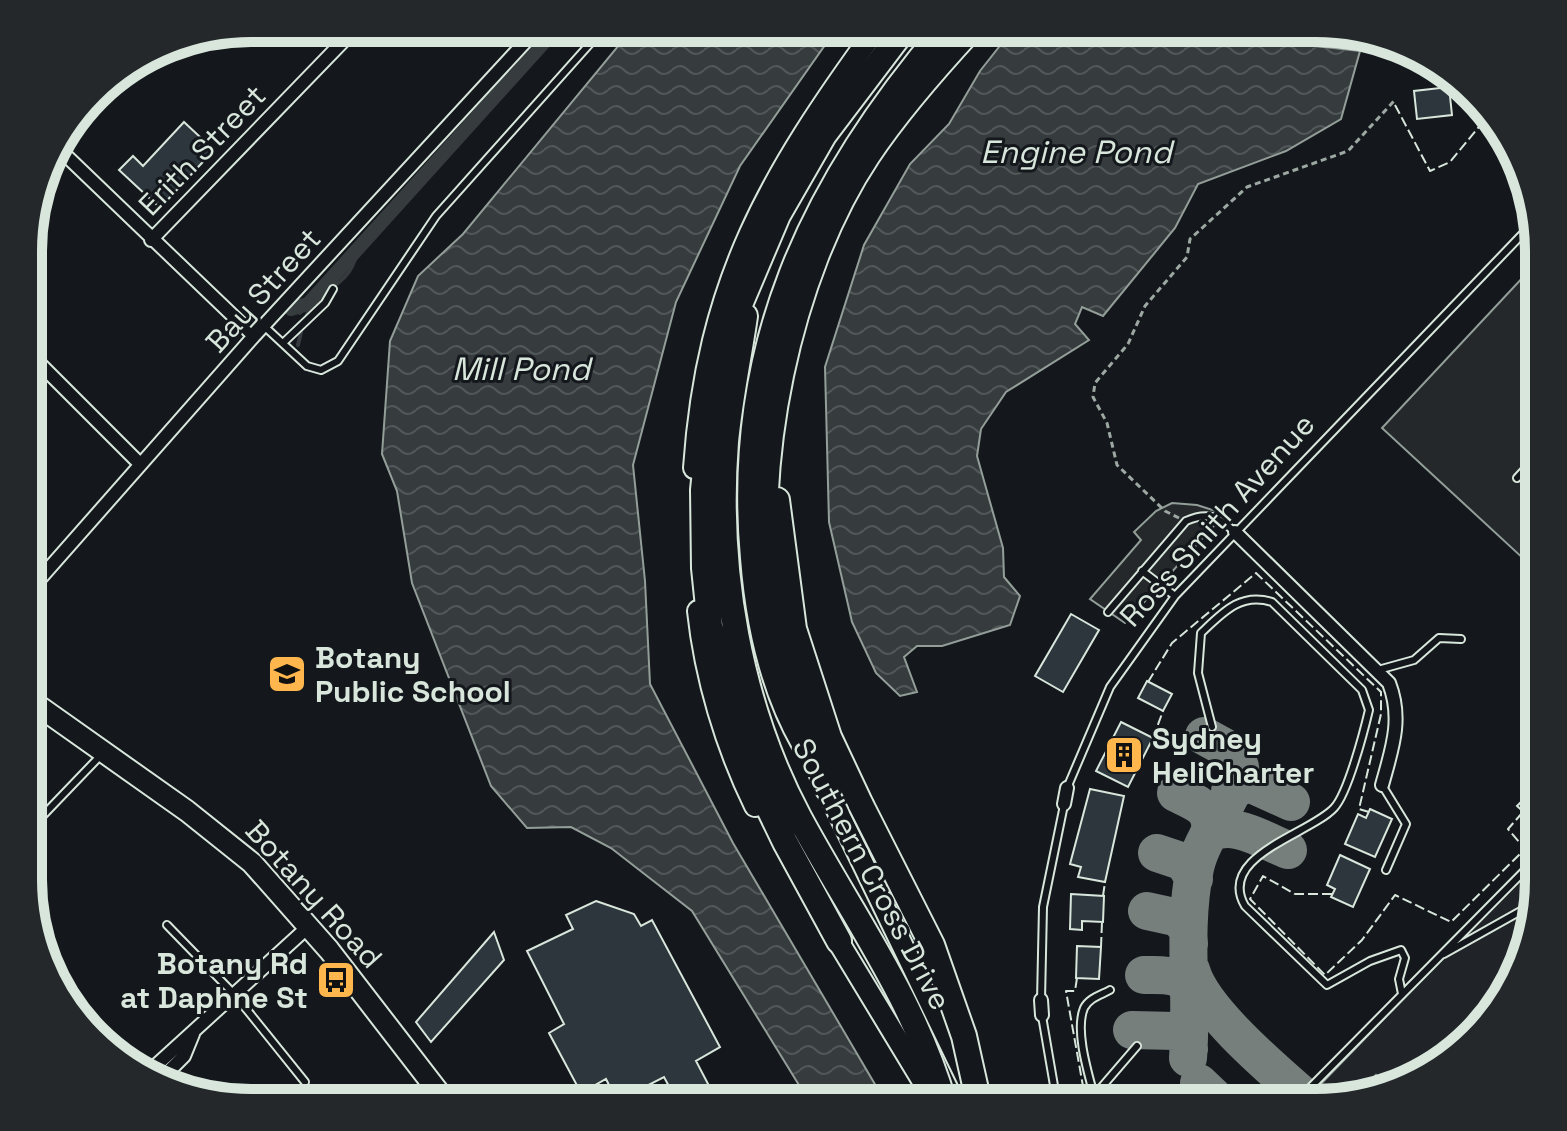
<svg xmlns="http://www.w3.org/2000/svg" width="1567" height="1131" font-family="'Space Grotesk',sans-serif">
  <defs>
    <pattern id="water-waves" width="16" height="10" patternUnits="userSpaceOnUse" patternTransform="scale(2)"><rect width="16" height="10" fill="#363b3e"/><path d="M0 5q4-4 8 0t8 0" fill="none" stroke="#525759"/></pattern>
  </defs>
  <rect width="100%" height="100%" fill="#14181c"/>
  <path fill="#202428" stroke="#939e99" stroke-width="2" d="M1539 859V894L1493 1016 1414 1080 1388 1086 1376 1075C1356 1095 1342 1102 1315 1090Z"/>
  <path fill="#24282b" stroke="#939e99" stroke-width="2" d="M1539 260V573L1382 428Z
    M1172 503 1197 505 1225 514 1125 623 1090 599 1141 540 1134 532 1156 511Z"/>
  <path fill="url(#water-waves)" stroke="#939e99" stroke-width="2" d="M633 28H837L740 166 676 302 633 465 645 581 650 684 733 843 886 1103H810L692 911 611 848 571 827 527 828 491 786 412 583 397 491 382 454 390 341 418 276 463 234Z
    M1014 28H1204L1238 37 1360 51 1341 119 1286 151 1198 184 1175 228 1103 316 1082 307 1075 324 1089 340 1006 392 981 429 977 456 1003 548 1004 577 1020 596 1010 625 942 646H917L904 657 917 692 900 696 876 673 852 622 829 522 825 367 864 245 910 164 949 124 980 71Z"/>
  <g fill="none" stroke-linecap="round" stroke-linejoin="round">
    <path stroke="#363b3e" stroke-width="4" d="M1357 49 1358 39
      M300 313 308 304
      M307 315 318 293C339 287 355 271 357 249
      M298 345 301 332"/>
    <path stroke="#363b3e" stroke-width="14" d="M291 309 308 304 557 28"/>
    <path stroke="#767f7c" stroke-width="38" d="M1230 791 1249 783 1291 802
      M1176 793C1194 802 1213 807 1210 831
      M1208 835C1230 818 1265 841 1288 850
      M1157 853 1184 862 1194 879
      M1147 911 1179 918 1188 930 1189 944
      M1191 970C1202 1011 1277 1073 1311 1103
      M1144 975C1165 975 1184 972 1191 996
      M1132 1030 1176 1031 1187 1041 1189 1049
      M1188 1058C1193 994 1182 930 1195 868 1203 832 1234 803 1240 767L1235 753 1204 736
      M1199 1083 1220 1103"/>
  </g>
  <path fill="#2c363c" stroke="#d8e6dc" stroke-width="2" d="M1449 87 1452 115 1417 119 1414 91Z
    M184 122 214 150 160 208 119 170 133 156 143 166Z
    M1071 614 1099 630 1063 692 1035 676Z
    M1147 681 1172 694 1163 711 1138 698Z
    M1121 722 1153 738 1128 787 1096 771Z
    M1539 784V826L1517 806Z
    M1090 789 1124 796 1105 882 1078 877 1081 867 1070 864Z
    M1370 809 1392 819 1375 857 1345 844 1358 814 1366 818Z
    M1340 855 1370 869 1353 907 1331 897 1335 889 1327 885Z
    M1071 894 1104 896 1103 922 1082 921V930L1070 929Z
    M596 901 634 914 641 926 652 920 720 1047 696 1061 718 1103H678L664 1077 617 1101 606 1079 581 1093 549 1033 564 1024 527 951 573 929 566 915Z
    M494 932 504 960 431 1042 416 1022Z
    M1077 946 1101 947 1099 979 1076 978Z"/>
  <g fill="none" stroke-linecap="round" stroke-linejoin="round">
    <g stroke="#d8e6dc" stroke-width="10">
      <path id="service" d="M264 326 307 366 321 370 338 361 436 216 604 28
        M283 343 325 303 333 289
        M1517 478 1539 454
        M1142 571 1175 596
        M1108 612 1186 521C1208 511 1218 517 1235 532
        M1378 670 1414 660 1439 638 1461 639
        M1212 727 1198 673 1201 633C1223 612 1241 592 1272 602L1362 690 1369 710C1364 731 1348 793 1334 808 1310 834 1216 856 1245 906L1327 985 1370 961 1401 950 1405 958 1399 979 1402 994
        M1382 785 1406 824 1386 870
        M1067 788 1110 687 1175 596 1534 222
        M30 829 102 754
        M167 925 235 995 305 1082
        M1444 954 1535 903
        M1041 1000 1043 907 1064 805
        M1042 1016 1057 1103
        M1094 1096 1137 1046
        M1096 1103C1090 1079 1074 1032 1084 1008 1089 998 1101 995 1110 990
        M1295 1103 1539 856"/>
    </g>
    <g stroke="#d8e6dc" stroke-width="16">
      <path id="minor" d="M56 146 254 336
        M151 240 356 28
        M30 354 140 464
        M1235 532 1389 683C1403 719 1392 749 1382 785
        M30 590 254 336 538 28
        M1064 804 1067 788
        M1041 1000 1042 1015
        M151 1070 309 926
        M165 1075 184 1056 193 1034"/>
    </g>
    <g stroke="#d8e6dc" stroke-width="24">
      <path id="primary" d="M694 468C707 281 769 176 877 28
        M698 611C705 677 726 747 755 806
        M30 700 187 811 252 863 329 950 447 1103
        M802 744C770 688 756 622 751 558 732 349 809 185 943 28
        M820 775 968 1081
        M830 928 936 1103"/>
    </g>
    <g stroke="#d8e6dc" stroke-width="28">
      <path id="motorway" d="M745 316C739 358 730 399 726 442 716 569 739 704 799 817 850 912 914 998 944 1103
        M777 500 794 629 829 737 861 805
        M828 789C807 731 780 671 771 610 749 468 788 275 868 155 898 110 935 68 972 28
        M839 941 785 842 757 784 739 733 710 626 704 568 703 490 713 393 722 347 778 215 824 135 905 28"/>
    </g>
    <path stroke="#9da8a2" stroke-width="3" stroke-dasharray="6 4" stroke-linecap="butt" d="M1179 518 1165 511 1117 465 1107 423 1093 397 1095 383 1128 344 1145 306 1187 257 1190 239 1247 187 1348 151 1394 101"/>
    <use href="#service" stroke="#14181c" stroke-width="6"/>
    <use href="#minor" stroke="#14181c" stroke-width="12"/>
    <use href="#primary" stroke="#14181c" stroke-width="20"/>
    <use href="#motorway" stroke="#14181c" stroke-width="24"/>
    <g stroke="#d8e6dc" stroke-width="28" stroke-linecap="butt">
      <path id="motorway-bridge" d="M861 805 932 945 964 1036 979 1103"/>
    </g>
    <use href="#motorway-bridge" stroke="#14181c" stroke-width="24"/>
    <path stroke="#d8e6dc" stroke-width="2" stroke-dasharray="10 4" stroke-linecap="butt" d="M1395 105 1430 171 1450 162 1487 117
      M1148 682 1172 643 1256 573 1381 692V714L1359 809 1369 812
      M1153 738 1163 711
      M1332 894H1295L1263 876 1250 899 1325 975 1362 940 1395 895 1451 922 1525 849 1508 829 1523 812
      M1103 896 1105 882
      M1101 947 1102 922
      M1077 978 1075 991H1066L1086 1103"/>
  </g>
  <defs>
    <g id="school-square" transform="scale(2)"><rect x="-9" y="-9" width="18" height="18" rx="4" fill="#ffb74d" stroke="#14181c"/><path d="M0-5L7-2L0 1L-7-2ZM-4 1L0 2.5L4 1V4Q0 6-4 4Z" fill="#111"/></g>
    <g id="building-square" transform="scale(2)"><rect x="-9" y="-9" width="18" height="18" rx="4" fill="#ffb74d" stroke="#14181c"/><path d="M-4-6H4V6H1V3H-1V6H-4ZM-2.5-4.3h1.7v1.8h-1.7ZM.8-4.3h1.7v1.8H.8ZM-2.5-1h1.7V.8h-1.7ZM.8-1h1.7V.8H.8Z" fill="#111"/></g>
    <g id="bus-square" transform="scale(2)"><rect x="-9" y="-9" width="18" height="18" rx="4" fill="#ffb74d" stroke="#14181c"/><path d="M-5-6H5V4H4V6H2V4H-2V6H-4V4H-5ZM-3.5-4V0h7V-4ZM-3.5 1.2v1.5H-2V1.2ZM2 1.2v1.5H3.5V1.2Z" fill="#111"/></g>
  </defs>
  <g fill-rule="evenodd">
    <use href="#school-square" x="287" y="674"/>
    <use href="#building-square" x="1124" y="755"/>
    <use href="#bus-square" x="336" y="980"/>
  </g>
  <g text-anchor="middle" dominant-baseline="central" stroke-width="6" stroke-linejoin="round" paint-order="stroke">
    <g font-size="30" fill="#d8e6dc" stroke="#14181c">
      <text transform="translate(202 150) rotate(-46)">Erith Street</text>
      <text transform="translate(263 290) rotate(-48)">Bay Street</text>
      <text transform="translate(1217 520) rotate(-48)">Ross Smith Avenue</text>
      <text transform="translate(872 874) rotate(62)">Southern Cross Drive</text>
      <text transform="translate(314 894) rotate(48)">Botany Road</text>
    </g>
    <g font-size="30" font-weight="bold" fill="#d8e6dc" stroke="#14181c" text-anchor="start">
      <text x="315" y="657">Botany<tspan x="315" dy="34">Public School</tspan></text>
      <text x="1152" y="738">Sydney<tspan x="1152" dy="34">HeliCharter</tspan></text>
      <text x="308" y="963" text-anchor="end">Botany Rd<tspan x="308" dy="34">at Daphne St</tspan></text>
    </g>
    <g font-size="32" font-style="italic" fill="#d8e6dc" stroke="#14181c">
      <text x="1076" y="152">Engine Pond</text>
      <text x="521" y="369">Mill Pond</text>
    </g>
  </g>
  <path d="M0 0H1567V1131H0ZM251 42H1316A209 209 0 0 1 1525 251V880A209 209 0 0 1 1316 1089H251A209 209 0 0 1 42 880V251A209 209 0 0 1 251 42Z" fill="#24282b" fill-rule="evenodd"/>
  <path fill="none" stroke="#d8e6dc" stroke-width="10" d="M251 42H1316A209 209 0 0 1 1525 251V880A209 209 0 0 1 1316 1089H251A209 209 0 0 1 42 880V251A209 209 0 0 1 251 42Z"/>
</svg>
